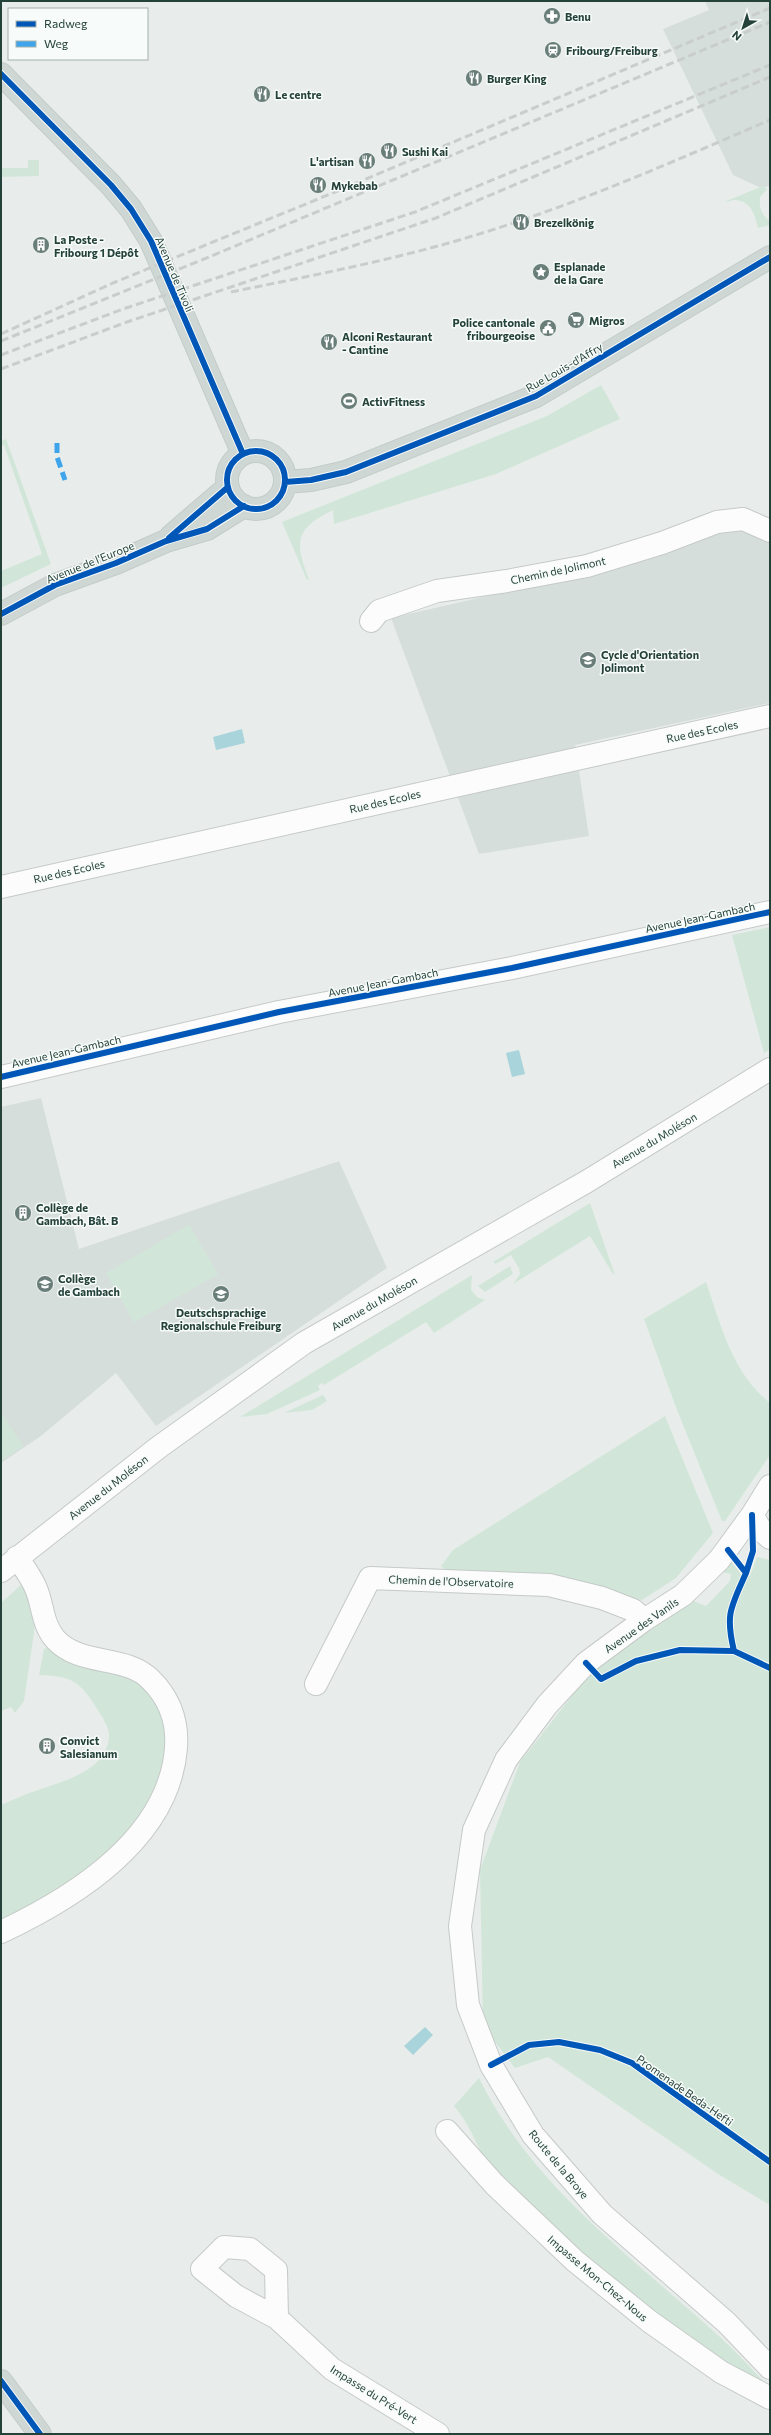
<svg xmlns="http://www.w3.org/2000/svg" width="771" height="2435" font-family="Commissioner,sans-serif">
  <rect width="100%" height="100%" fill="#e8edeb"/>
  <path fill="#d6dedb" d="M705 1H770V186L761 188 733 175 663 29 709 10Z
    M741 530 760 534 770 541V703L575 745 589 836 479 854 391 618 619 566 714 533Z
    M41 1098 79 1249 339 1161 387 1268 156 1426 116 1373 41 1436 1 1463V1107Z"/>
  <path fill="#d1e6d8" d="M28 160H39V176L1 177V168H28Z
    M763 186 767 189 760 197C759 208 761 214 770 221V225L758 228C755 214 750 199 733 200 730 201 727 202 724 202Z
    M601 385 620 419 496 474 334 524 333 510C295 529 294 541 309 579L307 580 282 522 547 416Z
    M6 439 51 564 1 588V571L42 554 4 445H1V441Z
    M770 927V1049L764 1053 732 935Z
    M590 1203 615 1275 613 1274 590 1236 513 1284 520 1274 519 1268 511 1255 496 1264 493 1262Z
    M189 1225 218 1274 134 1322 106 1273Z
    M510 1266 513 1274 485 1292 478 1286Z
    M472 1275 471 1290 477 1297 485 1300 434 1333 426 1322 324 1385 322 1383 318 1386 320 1390 267 1414 240 1417Z
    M706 1282C721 1325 732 1373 770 1403V1455L725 1521H722L677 1410 644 1319Z
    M323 1395 327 1401 312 1410 284 1413Z
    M1 1413 23 1446 1 1461Z
    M665 1416 713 1533 676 1578 642 1600 578 1584 451 1575 441 1566 453 1550Z
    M757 1557 770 1560V2205L718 2174 548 2057 515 2068 483 2026 480 1870 520 1762 589 1674 689 1599 706 1606 730 1581 731 1574 722 1572 729 1559 742 1575 750 1576Z
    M23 1583 34 1613 35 1626 24 1701 15 1713 11 1707 1 1711V1603Z
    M48 1647 131 1675 150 1688 167 1722 165 1764 151 1802 121 1840 67 1887 1 1922V1805C13 1800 25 1794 38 1790 64 1781 106 1771 109 1737 110 1726 99 1713 94 1704 78 1679 68 1676 39 1675L44 1649Z
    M479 2078C533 2188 634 2258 722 2339 737 2353 752 2369 766 2384V2388L653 2317 493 2174C479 2152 471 2125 454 2106Z"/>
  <path fill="#a9d4db" d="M242 729 245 743 216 750 213 737Z
    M519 1050 525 1074 512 1077 506 1053Z
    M425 2027 433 2035 413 2055 404 2046Z"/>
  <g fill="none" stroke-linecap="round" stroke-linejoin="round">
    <g stroke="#c5cac8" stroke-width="24">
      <path id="minor" d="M371 621 379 611 437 591 507 581 587 566 662 543 717 522 743 519 770 531
        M1 887 770 716
        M1 1077 279 1012 512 968 770 912
        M770 1486 752 1515 719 1560 683 1595 644 1620 586 1663 547 1705 506 1760 474 1830 460 1926 468 2005 491 2065 533 2135 602 2214 727 2323 770 2368
        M752 1515 762 1531 770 1538
        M1 1571 159 1447 304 1343 586 1182 770 1069
        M316 1684 370 1578 549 1585 602 1598 633 1610 644 1620
        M1 1932C75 1897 169 1839 176 1748 178 1721 170 1699 151 1680 126 1654 80 1667 55 1639 43 1625 43 1607 37 1591 33 1579 24 1568 17 1557
        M447 2131 494 2184 575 2261 649 2321 721 2372 770 2398
        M277 2318 276 2270 250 2249 224 2247 202 2269 236 2296 277 2318 332 2369 438 2434"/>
    </g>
    <g stroke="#c3ccc9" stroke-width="24">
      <path id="major" d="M1 74 111 185 131 209 151 241 243 454
        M227 480a29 29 0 1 1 58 0a29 29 0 1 1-58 0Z
        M285 482 311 480 346 472 536 396 770 257
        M171 536 228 487
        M1 614 55 585 116 563 166 541 207 529 244 506
        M1 2381 40 2434"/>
    </g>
    <use href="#minor" stroke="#fcfcfc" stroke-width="22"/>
    <use href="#major" stroke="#cfd7d5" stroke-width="22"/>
    <path stroke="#c9cdcc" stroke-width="3" stroke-dasharray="8 4" stroke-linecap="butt" d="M231 292C320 274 409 257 495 229 589 199 679 159 770 120
      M1 334 113 283 340 190 770 8
      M1 341 209 257 770 22
      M1 355 123 309 415 212 770 65
      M1 369 127 322 436 218 770 77"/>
    <path stroke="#3ea4ec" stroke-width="5" stroke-dasharray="10 5" stroke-linecap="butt" d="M57 443V457L65 480"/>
    <g stroke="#f7fbf9" stroke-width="8">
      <path id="cycleway" d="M1 74 111 185 131 209 151 241 243 454
        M227 480a29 29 0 1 1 58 0a29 29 0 1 1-58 0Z
        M285 482 311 480 346 472 536 396 770 257
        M169 538 228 487
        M1 614 55 585 116 563 166 541 207 529 244 506
        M1 1077 279 1012 512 968 770 912
        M728 1550 746 1573C731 1607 725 1614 734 1651
        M746 1573 753 1551 752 1515
        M586 1663 601 1679 636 1661 680 1650 734 1651 770 1668
        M491 2065 529 2045 559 2042 600 2050 632 2063 770 2162
        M1 2381 40 2434"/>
    </g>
    <use href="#cycleway" stroke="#0057b8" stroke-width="6"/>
  </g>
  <defs>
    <g id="pharmacy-disc" transform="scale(0.9)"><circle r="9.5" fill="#697e78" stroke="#f7fbf9"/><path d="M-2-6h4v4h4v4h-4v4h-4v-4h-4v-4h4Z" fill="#fff"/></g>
    <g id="station-disc" transform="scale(0.9)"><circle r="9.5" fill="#697e78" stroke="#f7fbf9"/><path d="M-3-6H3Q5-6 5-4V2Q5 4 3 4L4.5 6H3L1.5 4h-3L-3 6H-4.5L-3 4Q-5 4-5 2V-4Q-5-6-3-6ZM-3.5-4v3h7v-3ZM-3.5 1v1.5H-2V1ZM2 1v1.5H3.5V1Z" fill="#fff"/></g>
    <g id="restaurant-disc" transform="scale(0.9)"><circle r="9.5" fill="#697e78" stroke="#f7fbf9"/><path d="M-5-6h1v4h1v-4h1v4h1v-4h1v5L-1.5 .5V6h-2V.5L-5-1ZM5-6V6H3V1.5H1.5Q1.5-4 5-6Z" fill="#fff"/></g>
    <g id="building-disc" transform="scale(0.9)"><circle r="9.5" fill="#697e78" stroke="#f7fbf9"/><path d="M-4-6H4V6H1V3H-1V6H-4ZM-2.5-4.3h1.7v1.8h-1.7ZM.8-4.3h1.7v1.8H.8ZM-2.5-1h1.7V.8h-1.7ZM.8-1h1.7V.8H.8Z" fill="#fff"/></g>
    <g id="sight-disc" transform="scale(0.9)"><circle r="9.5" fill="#697e78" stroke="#f7fbf9"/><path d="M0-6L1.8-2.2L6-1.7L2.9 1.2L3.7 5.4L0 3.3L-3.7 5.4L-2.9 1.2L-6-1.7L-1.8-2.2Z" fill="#fff"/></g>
    <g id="supermarket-disc" transform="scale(0.9)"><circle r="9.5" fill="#697e78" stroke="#f7fbf9"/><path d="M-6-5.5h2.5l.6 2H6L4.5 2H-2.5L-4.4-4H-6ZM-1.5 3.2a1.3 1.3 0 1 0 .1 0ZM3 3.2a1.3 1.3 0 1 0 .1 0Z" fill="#fff"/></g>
    <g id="civic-disc" transform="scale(0.9)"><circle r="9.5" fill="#697e78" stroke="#f7fbf9"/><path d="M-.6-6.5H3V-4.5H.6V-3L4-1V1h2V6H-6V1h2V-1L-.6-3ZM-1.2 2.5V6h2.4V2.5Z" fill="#fff"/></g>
    <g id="stadium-disc" transform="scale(0.9)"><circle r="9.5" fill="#697e78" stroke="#f7fbf9"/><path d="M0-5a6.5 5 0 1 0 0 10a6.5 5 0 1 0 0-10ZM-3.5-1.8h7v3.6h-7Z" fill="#fff"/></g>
    <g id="school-disc" transform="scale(0.9)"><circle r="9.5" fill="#697e78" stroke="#f7fbf9"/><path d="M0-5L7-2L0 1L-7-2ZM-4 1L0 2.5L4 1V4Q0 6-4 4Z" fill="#fff"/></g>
  </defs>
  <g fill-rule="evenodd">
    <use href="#pharmacy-disc" x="552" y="16"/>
    <use href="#station-disc" x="553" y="50"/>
    <use href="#restaurant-disc" x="474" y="78"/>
    <use href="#restaurant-disc" x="262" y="94"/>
    <use href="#restaurant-disc" x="389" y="151"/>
    <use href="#restaurant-disc" x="367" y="161"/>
    <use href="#restaurant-disc" x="318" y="185"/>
    <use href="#restaurant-disc" x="521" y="222"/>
    <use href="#building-disc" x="41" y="245"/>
    <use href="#sight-disc" x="541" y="272"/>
    <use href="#supermarket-disc" x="576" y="320"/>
    <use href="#civic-disc" x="548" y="328"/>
    <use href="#restaurant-disc" x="329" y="342"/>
    <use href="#stadium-disc" x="349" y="401"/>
    <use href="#school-disc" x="588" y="660"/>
    <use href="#building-disc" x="23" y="1213"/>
    <use href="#school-disc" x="45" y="1284"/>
    <use href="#school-disc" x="221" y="1294"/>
    <use href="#building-disc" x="47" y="1746"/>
  </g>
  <g text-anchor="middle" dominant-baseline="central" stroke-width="3" stroke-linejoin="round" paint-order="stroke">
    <g font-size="11" font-weight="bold" fill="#24423a" stroke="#f7fbf9" text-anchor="start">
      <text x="565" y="16">Benu</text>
      <text x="566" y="50">Fribourg/Freiburg</text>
      <text x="487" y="78">Burger King</text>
      <text x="275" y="94">Le centre</text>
      <text x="402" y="151">Sushi Kai</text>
      <text x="354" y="161" text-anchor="end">L'artisan</text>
      <text x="331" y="185">Mykebab</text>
      <text x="534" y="222">Brezelkönig</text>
      <text x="54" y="239">La Poste -<tspan x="54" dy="13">Fribourg 1 Dépôt</tspan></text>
      <text x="554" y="266">Esplanade<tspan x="554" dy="13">de la Gare</tspan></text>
      <text x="589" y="320">Migros</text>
      <text x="535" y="322" text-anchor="end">Police cantonale<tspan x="535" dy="13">fribourgeoise</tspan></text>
      <text x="342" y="336">Alconi Restaurant<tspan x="342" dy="13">- Cantine</tspan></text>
      <text x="362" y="401">ActivFitness</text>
      <text x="601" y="654">Cycle d'Orientation<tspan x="601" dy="13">Jolimont</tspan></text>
      <text x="36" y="1207">Collège de<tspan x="36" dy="13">Gambach, Bât. B</tspan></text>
      <text x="58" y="1278">Collège<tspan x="58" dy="13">de Gambach</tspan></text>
      <text x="221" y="1312" text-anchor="middle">Deutschsprachige<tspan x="221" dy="13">Regionalschule Freiburg</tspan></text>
      <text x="60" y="1740">Convict<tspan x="60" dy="13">Salesianum</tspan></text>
    </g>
    <g font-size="11" fill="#24423a" stroke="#f7fbf9">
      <text transform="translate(175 274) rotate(67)">Avenue de Tivoli</text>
      <text transform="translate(564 367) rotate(-30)">Rue Louis-d'Affry</text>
      <text transform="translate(90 562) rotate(-22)">Avenue de l'Europe</text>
      <text transform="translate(558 570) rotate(-12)">Chemin de Jolimont</text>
      <text transform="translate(702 731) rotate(-12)">Rue des Ecoles</text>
      <text transform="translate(385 801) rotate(-13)">Rue des Ecoles</text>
      <text transform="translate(69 871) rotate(-13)">Rue des Ecoles</text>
      <text transform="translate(700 917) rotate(-12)">Avenue Jean-Gambach</text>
      <text transform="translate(383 982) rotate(-11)">Avenue Jean-Gambach</text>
      <text transform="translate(66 1051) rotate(-13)">Avenue Jean-Gambach</text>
      <text transform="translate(654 1140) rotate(-31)">Avenue du Moléson</text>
      <text transform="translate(374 1303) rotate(-30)">Avenue du Moléson</text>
      <text transform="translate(108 1487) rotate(-38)">Avenue du Moléson</text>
      <text transform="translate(451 1581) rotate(2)">Chemin de l'Observatoire</text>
      <text transform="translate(641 1625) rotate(-35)">Avenue des Vanils</text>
      <text transform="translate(685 2090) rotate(35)">Promenade Beda-Hefti</text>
      <text transform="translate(559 2164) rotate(50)">Route de la Broye</text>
      <text transform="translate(598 2278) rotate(40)">Impasse Mon-Chez-Nous</text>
      <text transform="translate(374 2394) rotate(32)">Impasse du Pré-Vert</text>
    </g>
  </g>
  <rect width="771" height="2435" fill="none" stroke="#24423a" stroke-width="4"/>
  <rect x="8" y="8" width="140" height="52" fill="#f7fbf9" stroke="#a3b1ad"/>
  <rect x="16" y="21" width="20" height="6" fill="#0057b8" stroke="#a3b1ad"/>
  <text x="44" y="28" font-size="12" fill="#24423a">Radweg</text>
  <rect x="16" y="41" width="20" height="6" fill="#3ea4ec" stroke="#a3b1ad"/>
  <text x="44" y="48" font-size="12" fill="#24423a">Weg</text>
  <g transform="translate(743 28) rotate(219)" stroke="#f7fbf9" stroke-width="3" paint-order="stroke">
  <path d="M0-3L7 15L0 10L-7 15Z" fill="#24423a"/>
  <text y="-6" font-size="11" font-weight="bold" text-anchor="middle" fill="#24423a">N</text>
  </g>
</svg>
